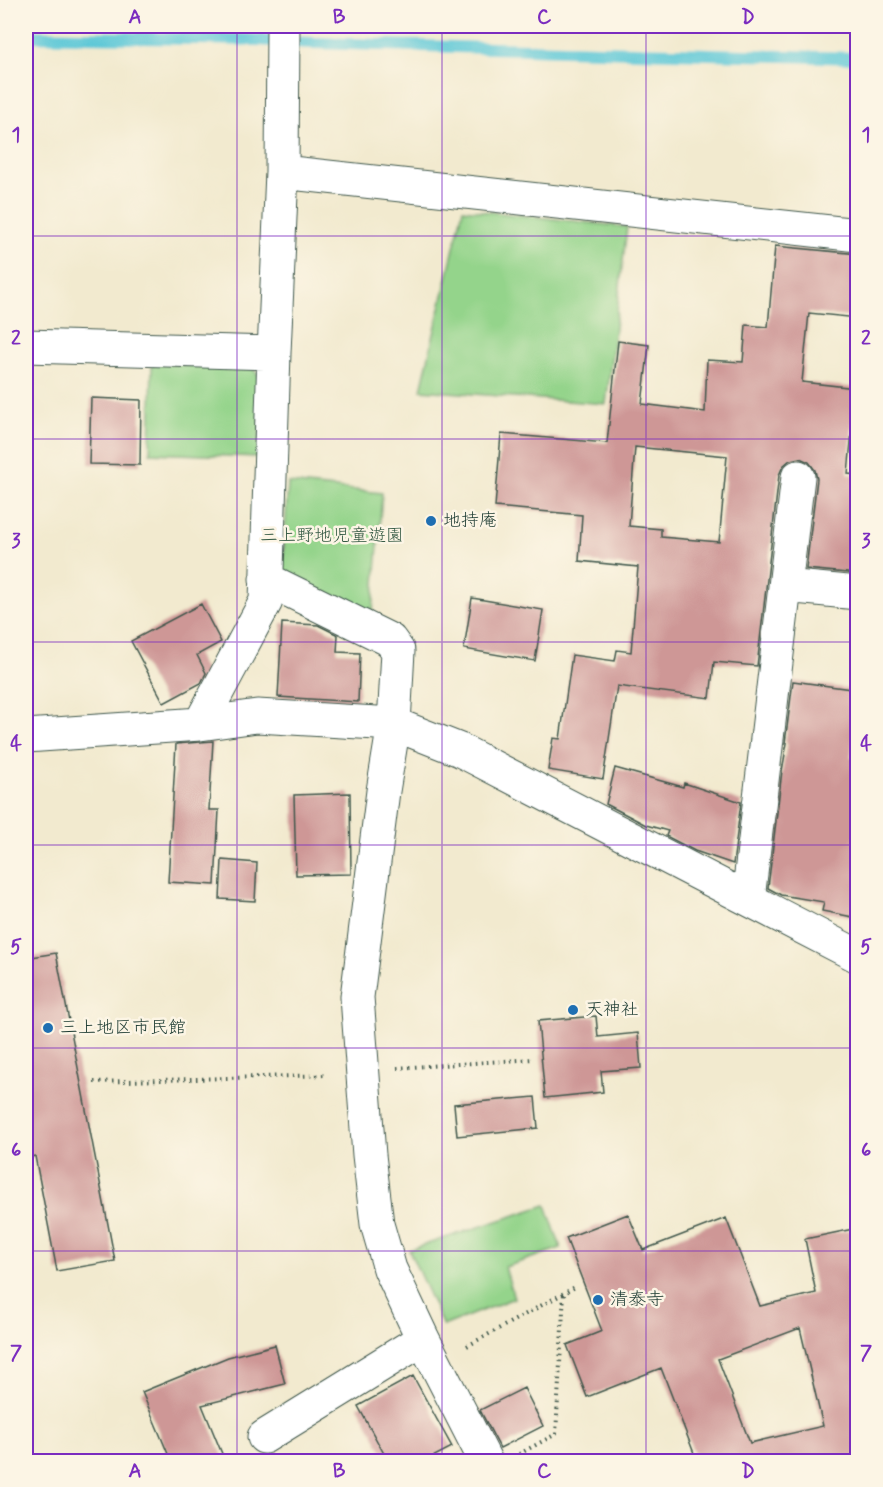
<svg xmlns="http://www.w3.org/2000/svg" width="883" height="1487" font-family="Mynerve,'Klee One',sans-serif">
  <rect width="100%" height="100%" fill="#fcf5e5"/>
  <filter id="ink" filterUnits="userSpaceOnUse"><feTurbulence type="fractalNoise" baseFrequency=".0167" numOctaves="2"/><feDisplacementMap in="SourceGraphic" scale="12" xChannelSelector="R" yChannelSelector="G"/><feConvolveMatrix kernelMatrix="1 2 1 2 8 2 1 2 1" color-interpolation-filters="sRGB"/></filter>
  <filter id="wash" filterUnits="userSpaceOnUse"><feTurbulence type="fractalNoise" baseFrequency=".008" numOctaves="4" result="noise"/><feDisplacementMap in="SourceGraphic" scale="24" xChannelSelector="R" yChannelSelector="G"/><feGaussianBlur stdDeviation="1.35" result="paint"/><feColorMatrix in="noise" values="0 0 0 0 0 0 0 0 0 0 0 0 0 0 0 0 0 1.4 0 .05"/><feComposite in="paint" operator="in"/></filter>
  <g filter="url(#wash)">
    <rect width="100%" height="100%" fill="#f2eacf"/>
    <path fill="#94d48b" stroke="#5a8860" stroke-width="1.5" d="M463 209 627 227 606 404 421 390Z
      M152 364 251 366 261 379 259 457 150 453Z
      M288 483 382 493 372 623 282 579Z
      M546 1205 561 1248 505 1267 514 1298 443 1326 409 1250Z"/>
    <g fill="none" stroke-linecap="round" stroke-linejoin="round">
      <path stroke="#5dc8d7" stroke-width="12" d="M26 36 258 40 313 43 858 58"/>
    </g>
    <g id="blocks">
      <path fill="#ce9796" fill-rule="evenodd" d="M775 246 858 254V318L809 313 802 382 856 388 848 474 858 475V574L806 569 817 479 815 470 809 462 800 458 790 460 783 466 779 475 757 666 714 662 710 698 617 686 603 779 548 770 553 738 560 739 572 655 615 661 617 650 631 652 638 567 579 561 582 515 495 507 501 434 607 443 618 341 649 345 642 404 705 412 707 360 743 362 746 325 768 327ZM635 447 727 456 719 542 661 537V529L629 526Z
        M91 398 141 400 140 465 89 464Z
        M472 598 543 610 535 661 464 649Z
        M201 604 221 642 197 655 206 673 201 683 164 703 131 641Z
        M282 623 318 625 338 635 337 652 360 653 358 702 278 697Z
        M793 681 858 690V700L851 758 858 759V918L822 911 824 902 781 895 768 888 782 771 787 743H785Z
        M213 741 209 810H219L215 885 168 882 176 744Z
        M615 768 683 787 684 783 741 802 733 864 695 851 666 836 668 831 646 825 606 804Z
        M350 793 351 874 296 875 294 795Z
        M222 860 257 863 255 901 220 899Z
        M56 953 115 1261 57 1271 35 1156 26 1158V958Z
        M596 1016 598 1037 638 1033 641 1068 601 1071 603 1092 545 1098 538 1021Z
        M535 1097 538 1128 457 1136 454 1104Z
        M628 1214 643 1250 726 1218 760 1306 816 1293 805 1239 858 1228V1461H697L661 1368 587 1397 567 1345 602 1331 566 1238ZM800 1328 823 1426 750 1443 718 1359Z
        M275 1345 285 1384 202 1405 225 1461H171L142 1392 228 1357Z
        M413 1376 452 1447 425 1461H388L358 1406Z
        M524 1388 543 1426 500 1448 480 1410Z"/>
    </g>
  </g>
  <g filter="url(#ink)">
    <use href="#blocks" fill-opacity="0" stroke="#3f574b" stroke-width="1.5"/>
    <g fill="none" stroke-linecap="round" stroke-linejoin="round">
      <g stroke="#3f574b" stroke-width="35">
        <path id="minor" d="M282 172 858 235
          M26 346 274 353
          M266 579 390 640 398 651 394 724 383 791 357 997 369 1155 377 1224 390 1269 423 1339 486 1462
          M785 586 858 593
          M200 724 266 601 274 353 282 172 283 26
          M26 736 200 724 257 716 394 724 460 750 858 956
          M748 899 798 477
          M264 1437 423 1339"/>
      </g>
      <path stroke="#3f574b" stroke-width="4" stroke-dasharray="1.5 4.5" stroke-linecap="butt" d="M397 1068 534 1059
        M94 1082 327 1075
        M467 1346 577 1286
        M519 1454 556 1434 564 1293"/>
      <use href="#minor" stroke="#fff" stroke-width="33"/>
    </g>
  </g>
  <path fill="none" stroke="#7b2cbf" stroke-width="1.5" stroke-opacity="0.55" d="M237 26V1462M442 26V1462M646 26V1462M26 236H858M26 439H858M26 642H858M26 845H858M26 1048H858M26 1251H858"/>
  <g fill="#1f6fb2" stroke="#fcf5e5" stroke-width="2">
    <circle cx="431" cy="521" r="6"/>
    <circle cx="573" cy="1010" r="6"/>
    <circle cx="48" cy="1028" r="6"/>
    <circle cx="598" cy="1300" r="6"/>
  </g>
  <g text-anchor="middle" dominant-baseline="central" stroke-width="5" stroke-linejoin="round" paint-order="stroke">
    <g font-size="18" fill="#1f3d34" stroke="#fcf5e5" text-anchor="start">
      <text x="443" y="521">地持庵</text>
      <text x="585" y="1010">天神社</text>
      <text x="60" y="1028">三上地区市民館</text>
      <text x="610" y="1300">清泰寺</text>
    </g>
    <g font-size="18" fill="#365b45" stroke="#fcf5e5">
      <text x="332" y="536">三上野地児童遊園</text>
    </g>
  </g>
  <rect width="883" height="1487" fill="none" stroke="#fcf5e5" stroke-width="66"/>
  <rect x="33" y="33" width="817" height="1421" fill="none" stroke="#7b2cbf" stroke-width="2"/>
  <g font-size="20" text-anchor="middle" font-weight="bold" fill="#7b2cbf">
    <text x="135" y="23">A</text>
    <text x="339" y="23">B</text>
    <text x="544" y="23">C</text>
    <text x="748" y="23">D</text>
    <text x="16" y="141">1</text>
    <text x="866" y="141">1</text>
    <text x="16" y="344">2</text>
    <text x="866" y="344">2</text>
    <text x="16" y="547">3</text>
    <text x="866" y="547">3</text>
    <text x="16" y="750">4</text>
    <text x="866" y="750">4</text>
    <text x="16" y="953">5</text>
    <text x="866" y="953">5</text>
    <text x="16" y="1156">6</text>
    <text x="866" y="1156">6</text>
    <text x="16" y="1359">7</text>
    <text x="866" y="1359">7</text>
    <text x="135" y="1477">A</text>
    <text x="339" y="1477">B</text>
    <text x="544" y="1477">C</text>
    <text x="748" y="1477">D</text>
  </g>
</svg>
